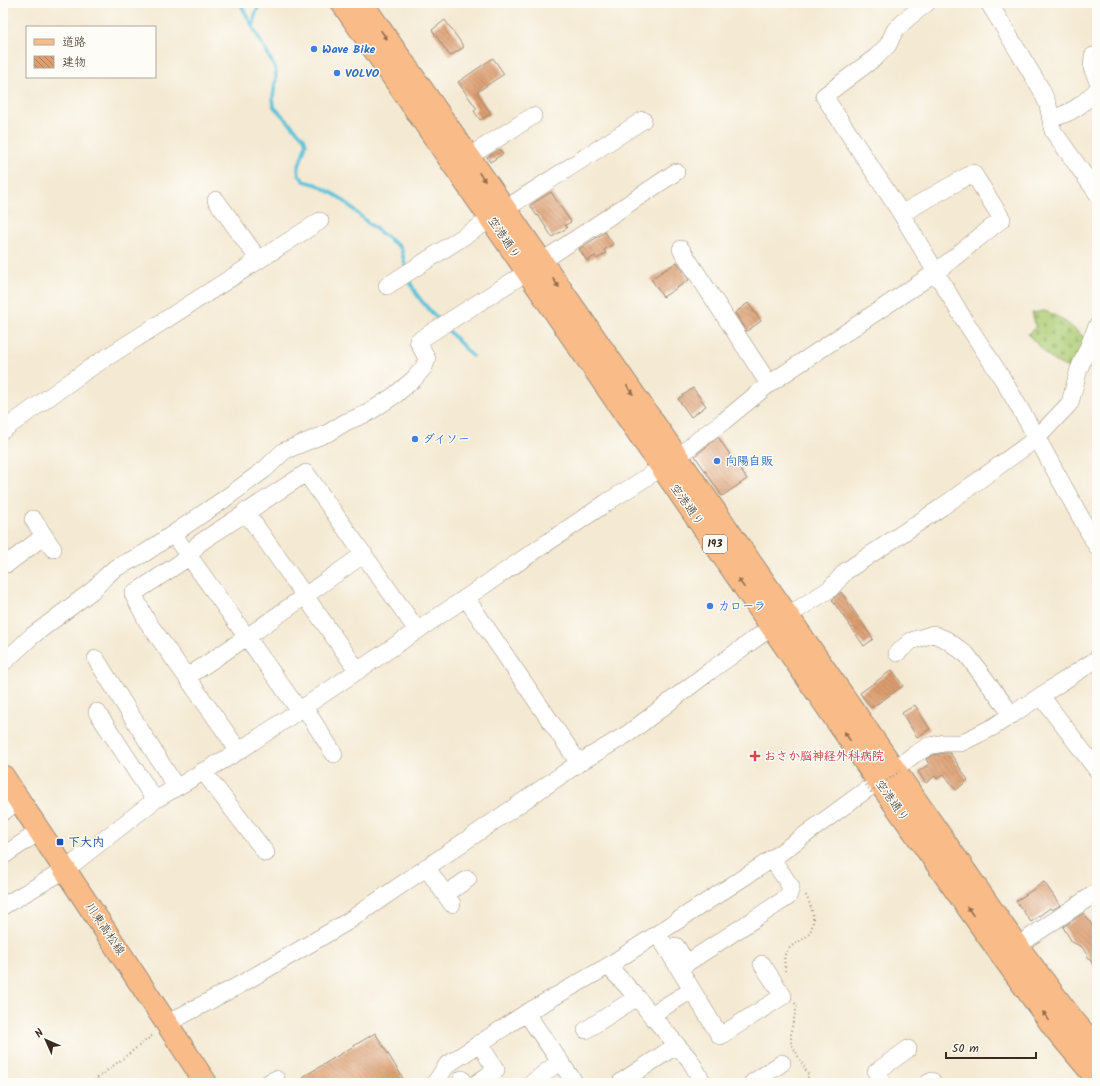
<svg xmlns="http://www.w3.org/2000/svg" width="1100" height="1086" font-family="Kalam,'Klee One',sans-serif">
  <defs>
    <pattern id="cemetery-stones" width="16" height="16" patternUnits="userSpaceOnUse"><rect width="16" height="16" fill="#adcd75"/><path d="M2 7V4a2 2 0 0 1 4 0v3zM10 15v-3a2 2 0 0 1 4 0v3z" fill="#96b065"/></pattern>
    <pattern id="building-back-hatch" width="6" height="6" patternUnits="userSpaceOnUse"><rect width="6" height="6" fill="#dc9d6f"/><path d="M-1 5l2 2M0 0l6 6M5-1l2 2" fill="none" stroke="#b4805b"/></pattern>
  </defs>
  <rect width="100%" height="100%" fill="#fdfcf7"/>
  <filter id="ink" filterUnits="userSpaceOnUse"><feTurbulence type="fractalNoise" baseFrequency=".025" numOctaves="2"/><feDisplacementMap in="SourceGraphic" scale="8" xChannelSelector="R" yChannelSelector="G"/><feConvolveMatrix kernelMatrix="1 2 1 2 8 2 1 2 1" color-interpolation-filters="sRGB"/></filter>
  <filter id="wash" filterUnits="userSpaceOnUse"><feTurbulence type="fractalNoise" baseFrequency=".012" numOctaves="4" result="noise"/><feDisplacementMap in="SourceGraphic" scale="16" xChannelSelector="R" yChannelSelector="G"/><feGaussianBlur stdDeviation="0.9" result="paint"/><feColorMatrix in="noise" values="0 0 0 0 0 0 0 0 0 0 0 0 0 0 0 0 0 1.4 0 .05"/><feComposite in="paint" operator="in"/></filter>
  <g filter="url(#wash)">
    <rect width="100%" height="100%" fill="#f4e9d2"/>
    <path fill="url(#cemetery-stones)" stroke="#747c4a" d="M1044 311C1061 316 1073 328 1086 339L1074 371 1052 360 1028 334 1036 327 1032 313Z"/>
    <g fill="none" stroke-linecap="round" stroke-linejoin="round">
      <path stroke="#5ec3dc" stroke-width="3.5" d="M240 3 275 68C279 82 270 93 274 107L304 138 306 144 298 169 299 175 304 181 318 185 342 199 368 223 401 248 406 268
        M253 27 255 15 260 3
        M409 278C414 296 428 308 440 321
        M447 329 472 356"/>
    </g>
    <g id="blocks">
      <path fill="url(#building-back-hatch)" d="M445 20 464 47 450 56 432 30Z
        M493 58 504 74 477 92 491 114 480 120 474 111 477 109 458 82Z
        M500 149 503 154 490 162 487 157Z
        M551 192 571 222 565 225 567 228 552 237 538 215 537 216 530 205Z
        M605 232 613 244 604 250 606 253 597 259 595 256 587 261 579 249Z
        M677 262 689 280 663 297 651 279Z
        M748 303 761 321 747 331 735 313Z
        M693 388 706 406 691 417 678 399Z
        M718 437 747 479 722 496 695 456Z
        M841 592 873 639 864 646 832 600Z
        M892 670 903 686 871 708 860 693Z
        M915 705 930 729 917 737 902 713Z
        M945 753H950L968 780 956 790 944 774 937 779 935 776 926 783 918 772 929 764 926 759 933 755Z
        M1044 882 1060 905 1052 910 1050 908 1031 922 1016 901Z
        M1084 913 1097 933V971L1082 947 1072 942 1063 927Z
        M375 1033 406 1083H307L303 1077Z"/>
    </g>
  </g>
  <g filter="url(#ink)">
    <use href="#blocks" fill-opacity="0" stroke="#988a78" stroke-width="1"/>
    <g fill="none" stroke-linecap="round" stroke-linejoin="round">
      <g stroke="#988a78" stroke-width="18">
        <path id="minor" d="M927 3 909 17 895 30 888 45 876 57 824 96 899 210 963 318 1002 378 1037 438 1097 547
          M989 3 1041 89 1048 105 1053 131 1097 193
          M1093 56 1092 68 1097 79
          M1052 118C1071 114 1083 104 1097 90
          M468 157 533 116
          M216 200 259 260
          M505 209 643 120
          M681 249 769 384
          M541 262 676 172
          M387 286 491 219
          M3 430 87 370 320 221
          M245 511 358 671
          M33 519 53 549
          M173 534 299 710
          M3 558 7 564 44 536
          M466 598 579 763
          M897 653 911 641 933 634 947 640 967 655 1012 715
          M96 659 176 787
          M3 663 32 636 93 590 104 578 114 569 145 553 223 500 264 470 284 451 328 433 346 422 368 413 395 395 414 379 424 367 427 359 418 341 527 272
          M187 677 247 637 364 554
          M1041 696 1097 770
          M304 707 334 754
          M97 712 155 800
          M239 751 147 621 133 594 189 557 198 544 306 473 417 630
          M203 771 266 853
          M3 812 19 800
          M3 856 40 831
          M426 867 452 904
          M446 894 468 879
          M3 906 65 870 155 800 239 751 606 503 677 458 703 436 724 421 769 384 936 272 1002 219 973 173 901 214
          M658 934 720 1036 783 996 762 964
          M676 946 687 963 788 897 791 887 772 859
          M1017 946 1097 892
          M608 966 637 997 651 1015 690 1060 703 1083
          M526 1013 575 1083
          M651 1015 682 996
          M168 1023 243 983 347 922 579 763 629 733 710 671 787 616 830 589 846 571 942 507 1037 438 1070 403 1079 369 1097 326
          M586 1030 637 997
          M462 1079 465 1083
          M621 1082 677 1045
          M268 1083 276 1079
          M435 1083 447 1065 526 1013 608 966 772 859 915 754 929 746 944 743H961L993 727 1097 659
          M477 1083 496 1070 479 1043
          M532 1083 560 1061
          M752 1083 782 1063
          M883 1083 876 1072 908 1049
          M928 1083 932 1081"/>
      </g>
      <g stroke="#988a78" stroke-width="24">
        <path id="major" d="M3 776 206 1083"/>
      </g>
      <g stroke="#988a78" stroke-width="24">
        <path id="highway" d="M342 3 878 781 1003 957 1055 1029 1097 1079
          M362 3 1017 946 1073 1020 1097 1048"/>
      </g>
      <path stroke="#988a78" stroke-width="2" stroke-dasharray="1 3" stroke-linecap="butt" d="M785 971C785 966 783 957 786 953 789 946 797 943 803 939 819 928 813 908 805 894
        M795 1003 797 1006 791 1031V1043L809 1076 803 1083
        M91 1083 153 1035"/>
      <use href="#minor" stroke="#fff" stroke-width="17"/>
      <use href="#major" stroke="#f9bc89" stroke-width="22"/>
      <use href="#highway" stroke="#f9bc89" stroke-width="22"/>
      <path stroke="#988a78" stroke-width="2" stroke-dasharray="1 3" stroke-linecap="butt" d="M859 775 871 792 900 771"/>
    </g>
    <defs><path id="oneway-solid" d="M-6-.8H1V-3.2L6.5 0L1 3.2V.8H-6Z"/></defs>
    <g fill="#906c4e">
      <use href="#oneway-solid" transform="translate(384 35) rotate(55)"/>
      <use href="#oneway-solid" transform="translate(482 177) rotate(55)"/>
      <use href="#oneway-solid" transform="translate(556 283) rotate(55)"/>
      <use href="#oneway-solid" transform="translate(630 390) rotate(55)"/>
      <use href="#oneway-solid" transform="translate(741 583) rotate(-125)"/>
      <use href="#oneway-solid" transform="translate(847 736) rotate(-125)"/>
      <use href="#oneway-solid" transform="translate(970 911) rotate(-125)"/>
      <use href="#oneway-solid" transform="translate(1046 1016) rotate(-126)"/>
    </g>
  </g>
  <g fill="#3f7fe0" stroke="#fdfcf7" stroke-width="1.5">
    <circle cx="314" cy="49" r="4"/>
    <circle cx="337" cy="73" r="4"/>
    <circle cx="415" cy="439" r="4"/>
    <circle cx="717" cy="461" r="4"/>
    <circle cx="710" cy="606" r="4"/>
  </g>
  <path fill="#e0444e" stroke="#fdfcf7" stroke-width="1.5" d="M753 750h4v4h4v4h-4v4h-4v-4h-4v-4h4z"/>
  <rect fill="#1a4fb4" stroke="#fdfcf7" stroke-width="1.5" x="56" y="838" width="8" height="8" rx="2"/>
  <g text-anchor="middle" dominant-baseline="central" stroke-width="3" stroke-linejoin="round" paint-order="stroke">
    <rect fill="#fdfcf7" stroke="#75695f" stroke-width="1" x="703" y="535" width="24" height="18" rx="3"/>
    <g font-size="11" font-weight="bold" fill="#3b2a1e">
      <text x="715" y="544">193</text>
    </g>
    <g font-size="12" font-weight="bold" fill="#366cbe" stroke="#fdfcf7" text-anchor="start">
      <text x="322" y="49">Wave Bike</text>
      <text x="345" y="73">VOLVO</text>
      <text x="423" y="439">ダイソー</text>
      <text x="725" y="461">向陽自販</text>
      <text x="718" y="606">カローラ</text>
    </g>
    <g font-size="12" fill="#3b2a1e" stroke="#fdfcf7">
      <text transform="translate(504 238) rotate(56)">空港通り</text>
      <text transform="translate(687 505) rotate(55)">空港通り</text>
      <text transform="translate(892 801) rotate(55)">空港通り</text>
      <text transform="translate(105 929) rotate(56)">川東高松線</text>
    </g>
    <g font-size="12" font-weight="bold" fill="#be3a42" stroke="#fdfcf7" text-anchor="start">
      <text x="764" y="756">おさか脳神経外科病院</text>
    </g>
    <g font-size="12" font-weight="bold" fill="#164399" stroke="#fdfcf7" text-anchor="start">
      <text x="68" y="842">下大内</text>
    </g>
  </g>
  <rect width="1100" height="1086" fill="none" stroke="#fdfcf7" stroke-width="16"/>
  <rect x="26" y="26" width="130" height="52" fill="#fdfcf7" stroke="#afa8a0"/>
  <rect x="34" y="39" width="20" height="6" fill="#f9bc89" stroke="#afa8a0"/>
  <text x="62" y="46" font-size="12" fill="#3b2a1e">道路</text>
  <rect x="34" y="56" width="20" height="12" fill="url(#building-back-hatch)" stroke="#afa8a0"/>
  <text x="62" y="66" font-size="12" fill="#3b2a1e">建物</text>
  <g transform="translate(46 1040) rotate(315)" stroke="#fdfcf7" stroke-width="3" paint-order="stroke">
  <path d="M0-3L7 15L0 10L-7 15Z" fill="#3b2a1e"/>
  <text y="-6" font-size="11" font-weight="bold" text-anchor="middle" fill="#3b2a1e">N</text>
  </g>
  <path d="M946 1052v6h90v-6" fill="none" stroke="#3b2a1e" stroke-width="2"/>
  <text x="952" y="1052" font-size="12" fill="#3b2a1e" stroke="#fdfcf7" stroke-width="3" paint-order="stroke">50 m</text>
</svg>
